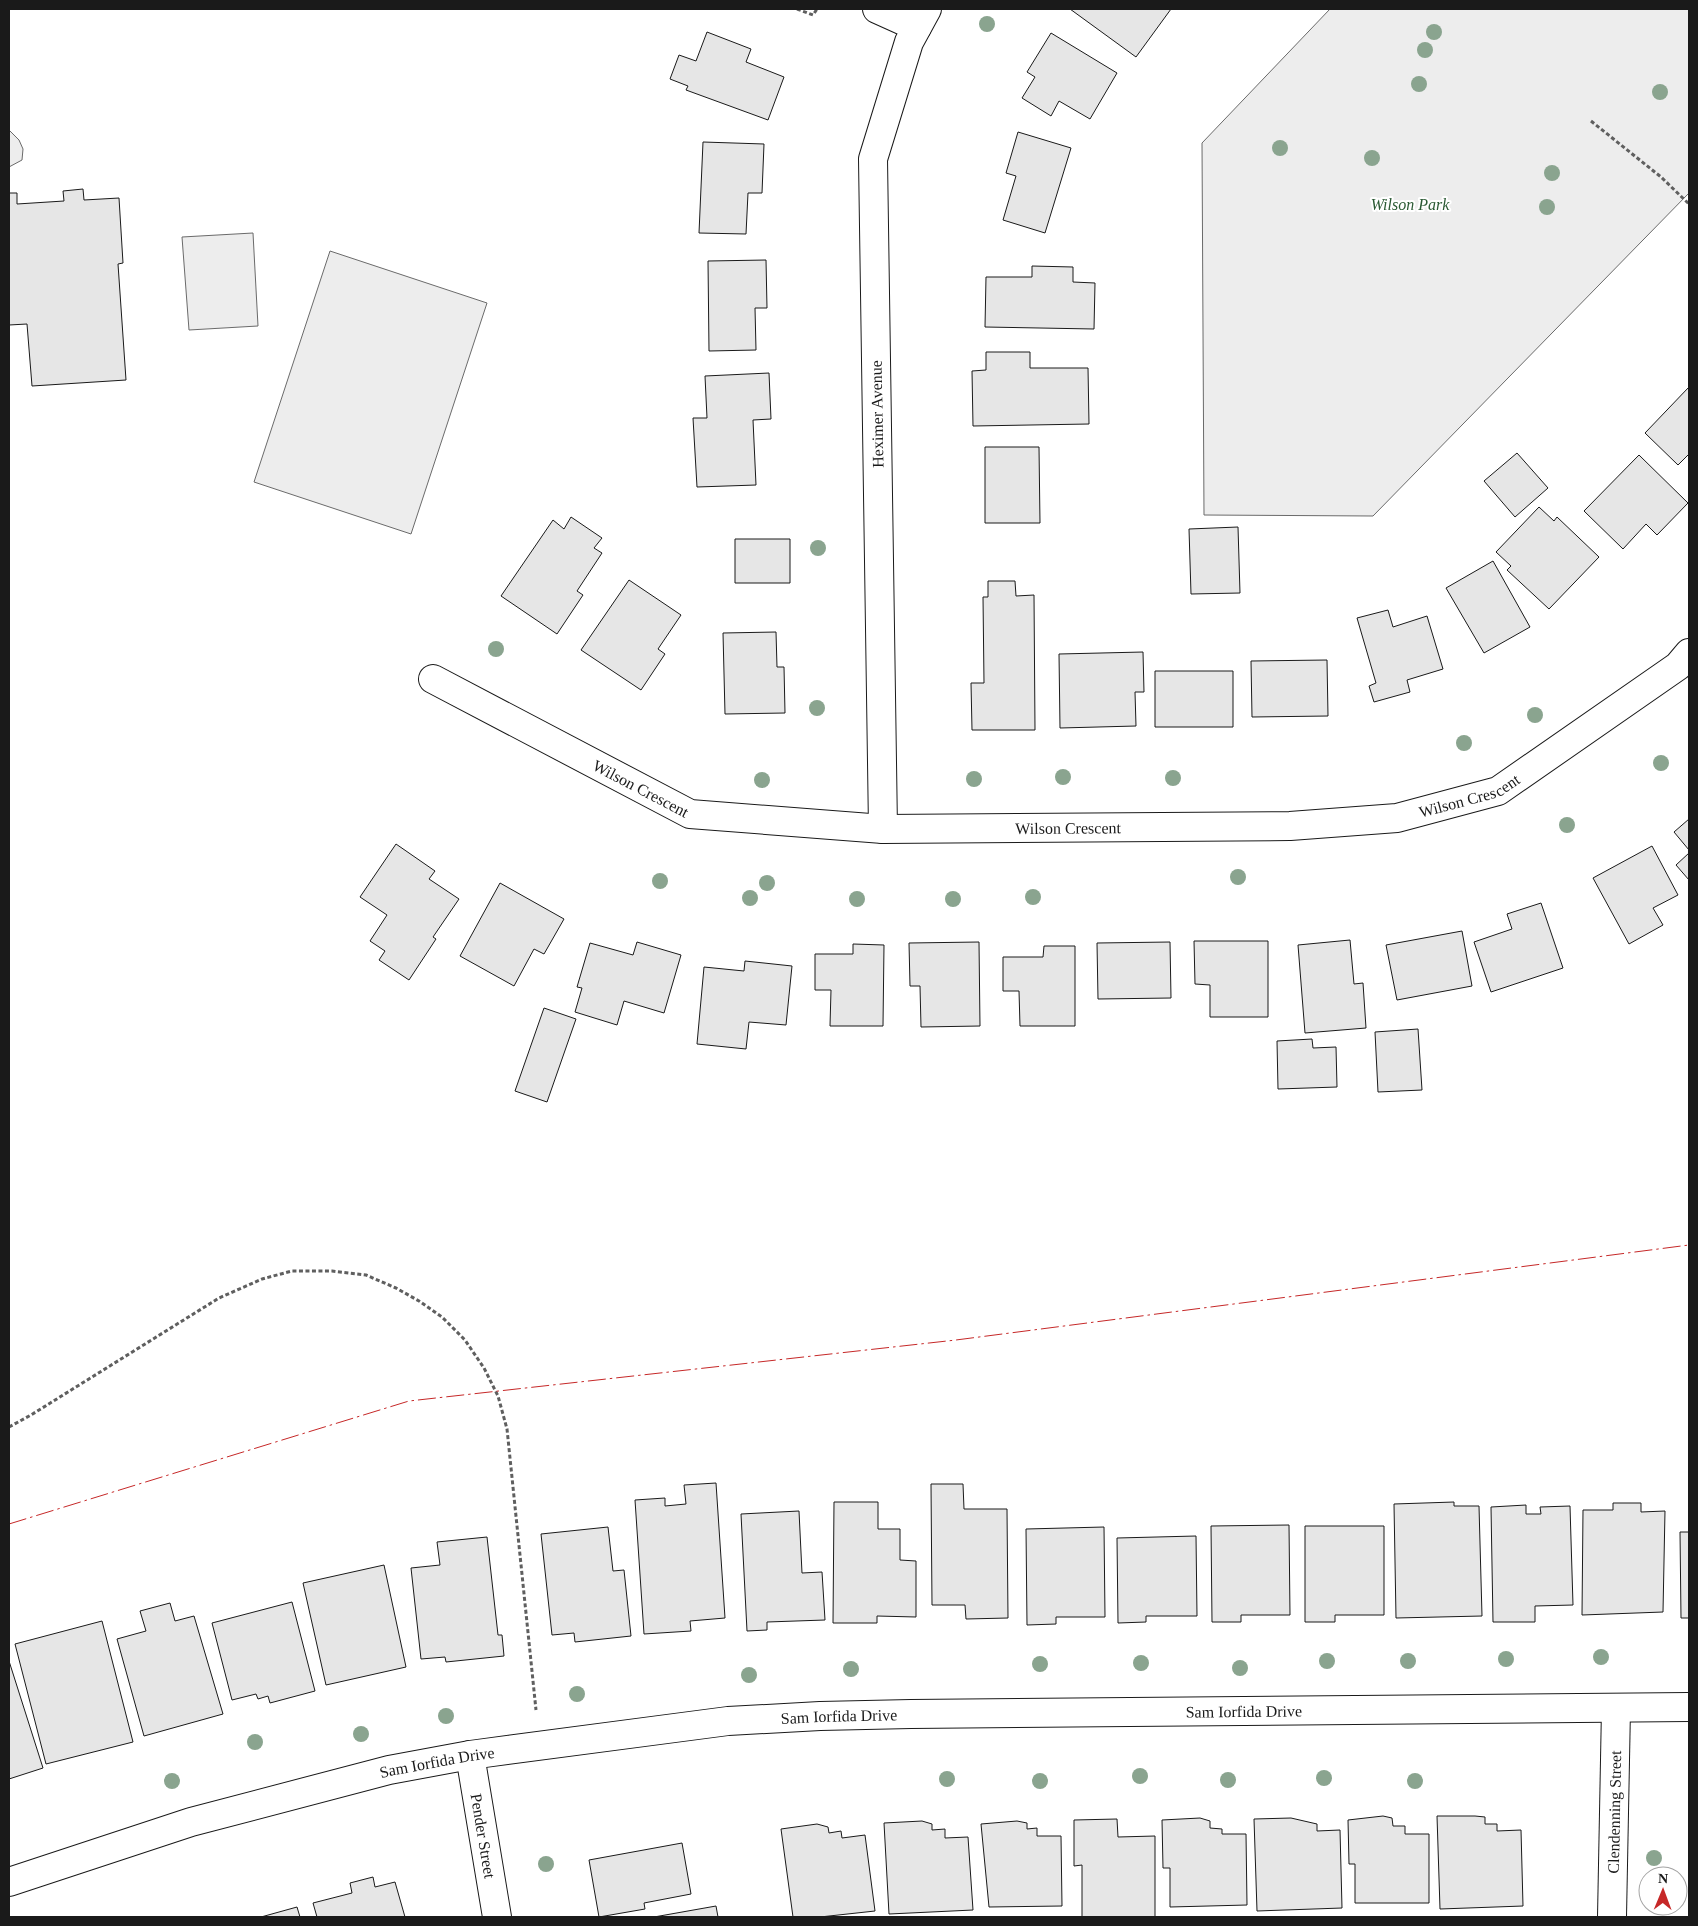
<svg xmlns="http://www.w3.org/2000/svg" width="1698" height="1926" font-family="'Times New Roman',serif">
  <rect width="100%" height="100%" fill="#fff"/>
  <path fill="#ededed" stroke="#6a6a6a" d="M1330 9H1689V193L1373 516 1204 515 1202 143Z
    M9 130 19 140 23 149 22 160 9 167Z
    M253 233 258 326 189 330 182 237Z
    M330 251 487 303 411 534 254 482Z"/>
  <path fill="#e6e6e6" stroke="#1a1a1a" d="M1070 9H1171L1136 57Z
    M707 32 751 49 746 62 784 77 768 120 686 90 688 86 670 79 679 55 696 61Z
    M1051 33 1117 73 1090 119 1059 101 1051 116 1022 98 1035 77 1027 72Z
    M1018 132 1071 148 1045 233 1003 220 1016 176 1006 173Z
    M703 142 764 144 762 193H748L746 234 699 233Z
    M83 189 84 200 119 198 123 263 118 264 126 380 32 386 27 324 9 325V193H17V204L64 201 63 191Z
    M766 260 767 308H755L756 350 709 351 708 261Z
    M1032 266 1073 267V282L1095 283 1094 329 985 327 986 277H1032Z
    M986 352H1030V368H1088L1089 424 973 426 972 371 986 370Z
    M769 373 771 419 753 420 756 485 697 487 693 418H707L705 376Z
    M1689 387V454L1678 465 1645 433Z
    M985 447H1039L1040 523H985Z
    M1517 453 1548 488 1515 517 1484 481Z
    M1639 455 1688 503 1657 535 1646 524 1623 549 1584 511Z
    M1539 507 1554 521 1557 517 1599 557 1549 609 1507 570 1511 566 1496 552Z
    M571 517 602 538 594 548 602 553 577 591 583 595 557 634 501 596 553 520 564 529Z
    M1238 527 1240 593 1191 594 1189 529Z
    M735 539H790V583H735Z
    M1493 561 1530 627 1484 653 1446 588Z
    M629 580 681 615 658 649 665 654 641 690 581 650Z
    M988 581H1015L1016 596 1034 595 1035 730H972L971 683H984L983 597H988Z
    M1388 610 1393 627 1427 616 1443 669 1407 680 1410 692 1374 702 1369 686 1376 683 1357 618Z
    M776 632 777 667H784L785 713 725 714 723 633Z
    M1143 652 1144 692H1135L1136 726 1060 728 1059 654Z
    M1327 660 1328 716 1252 717 1251 661Z
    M1155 671H1233V727H1155Z
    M1689 819V850L1674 832Z
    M396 844 435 871 429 879 459 899 433 937 436 939 409 980 379 960 385 951 370 941 387 915 360 897Z
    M1652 846 1678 895 1653 908 1663 925 1629 944 1593 878Z
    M1689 853V880L1676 865Z
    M500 883 564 919 544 954 534 949 514 986 460 956Z
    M1541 903 1563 968 1491 992 1474 942 1512 929 1507 914Z
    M1462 931 1472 986 1397 1000 1386 945Z
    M1350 940 1354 984 1363 983 1366 1028 1305 1033 1298 945Z
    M1194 941H1268V1017H1210V985L1195 984Z
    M637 942 681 955 664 1013 624 1001 617 1025 575 1012 582 988 577 987 590 943 633 955Z
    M979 942 980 1026 921 1027 920 986H910L909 943Z
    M1170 942 1171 998 1098 999 1097 943Z
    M853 944 884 945 883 1026H830L831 990H815V954H853Z
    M1044 946H1075V1026H1020L1019 991H1003V957H1043Z
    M745 961 792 966 786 1025 749 1022 746 1049 697 1044 704 967 744 971Z
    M544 1008 576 1019 547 1102 515 1091Z
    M1418 1029 1422 1090 1378 1092 1375 1032Z
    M1312 1039 1313 1048 1336 1047 1337 1087 1278 1089 1277 1041Z
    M716 1483 725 1618 690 1621 691 1631 644 1634 635 1500 665 1498V1506L686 1504 684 1485Z
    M931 1484H963L964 1509H1007L1008 1618 966 1619 965 1605H932Z
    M834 1502H878V1529H900V1560L916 1561V1617L877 1616V1623H833Z
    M1454 1502V1506H1479L1482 1616 1396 1618 1394 1504Z
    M1613 1503H1641V1512L1665 1511 1663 1612 1582 1615 1583 1510H1613Z
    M1526 1505V1514H1541L1540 1507 1570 1506 1573 1605 1535 1606V1622H1493L1491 1507Z
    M799 1511 802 1573 822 1572 825 1620 767 1622V1630L747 1631 741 1514Z
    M1289 1525 1290 1615H1241V1622H1212L1211 1526Z
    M1305 1526H1384V1615H1335V1622H1305Z
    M608 1527 613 1571 624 1570 631 1636 575 1642 574 1633 552 1635 541 1534Z
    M1104 1527 1105 1617H1056V1624L1027 1625 1026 1529Z
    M1680 1532H1689V1618H1681Z
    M1196 1536 1197 1616H1146V1622L1118 1623 1117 1538Z
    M487 1537 498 1635H502L504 1656 446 1662 445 1657 421 1659 411 1568 440 1565 437 1542Z
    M384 1565 406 1667 326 1685 303 1583Z
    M292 1602 315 1691 270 1703 268 1696 258 1699 256 1694 232 1700 212 1623Z
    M170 1603 175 1621 194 1616 223 1714 144 1736 117 1639 146 1631 140 1611Z
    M102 1621 133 1742 46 1764 15 1644Z
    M9 1661 43 1768 9 1779Z
    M1383 1816 1392 1818 1393 1826H1405V1834H1429V1903H1355V1864H1349L1348 1820Z
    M1437 1816H1475L1485 1817V1824H1497V1831L1521 1830 1523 1906 1440 1909Z
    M1200 1818 1210 1821V1828L1222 1829V1834H1246L1247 1905 1170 1907V1868H1163L1162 1820Z
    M1291 1818 1317 1824V1831L1340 1830 1342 1908 1257 1911 1254 1819Z
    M1117 1819 1118 1837 1155 1836V1917H1082V1865L1074 1866V1820Z
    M922 1821 932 1824V1830L945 1829V1838L968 1837 973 1910 889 1914 884 1823Z
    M1017 1821 1027 1823V1829L1037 1828V1836H1061L1062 1906 989 1907 981 1824Z
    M817 1824 828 1827 829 1833 841 1831 842 1838 865 1835 875 1911 820 1917H793L781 1829Z
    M682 1843 691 1894 644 1903 645 1909 599 1917 589 1860Z
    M373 1877 375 1887 395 1882 405 1917H317L313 1903 352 1893 350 1883Z
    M716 1906 718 1917H654Z
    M297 1907 300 1917H261Z"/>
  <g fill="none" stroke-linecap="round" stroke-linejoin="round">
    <g stroke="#1a1a1a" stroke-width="30">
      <g id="minor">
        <path d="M877 9 917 27"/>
        <path id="s1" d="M433 679 690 814 883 829 1290 826 1397 818 1498 791 1678 666 1689 653"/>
        <path d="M883 829 873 159 909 42 927 9"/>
        <path id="s2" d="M470 1755 497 1917"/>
        <path id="s3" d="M9 1882 191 1822 389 1770 470 1755 728 1721 820 1716 911 1714 1689 1707"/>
        <path id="s4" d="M1612 1917 1616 1708"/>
      </g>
    </g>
    <path stroke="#5f5f5f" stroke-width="3" stroke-dasharray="4 2.5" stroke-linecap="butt" d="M797 9 813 15 817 9
      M1591 121 1661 177 1689 204
      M9 1427 31 1415 219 1298 262 1279 292 1271H332L366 1275 396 1288 419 1301 442 1317 465 1340 484 1368 498 1396 507 1429 536 1710"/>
    <use href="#minor" stroke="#fff" stroke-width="28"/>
    <path stroke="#c62828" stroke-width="1" stroke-dasharray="18 4 2.5 4" stroke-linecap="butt" d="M9 1524 409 1401 956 1340 1689 1245"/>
  </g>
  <g fill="#8aa48f">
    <circle cx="987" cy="24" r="8"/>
    <circle cx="1434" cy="32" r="8"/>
    <circle cx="1425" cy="50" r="8"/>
    <circle cx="1419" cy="84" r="8"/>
    <circle cx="1660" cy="92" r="8"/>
    <circle cx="1280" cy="148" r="8"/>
    <circle cx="1372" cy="158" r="8"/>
    <circle cx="1552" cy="173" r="8"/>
    <circle cx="1547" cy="207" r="8"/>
    <circle cx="818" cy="548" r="8"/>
    <circle cx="496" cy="649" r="8"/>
    <circle cx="817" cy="708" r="8"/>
    <circle cx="1535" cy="715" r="8"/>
    <circle cx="1464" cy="743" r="8"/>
    <circle cx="1661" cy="763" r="8"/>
    <circle cx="1063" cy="777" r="8"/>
    <circle cx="1173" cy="778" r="8"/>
    <circle cx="974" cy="779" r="8"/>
    <circle cx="762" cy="780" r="8"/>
    <circle cx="1567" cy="825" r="8"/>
    <circle cx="1238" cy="877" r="8"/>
    <circle cx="660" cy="881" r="8"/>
    <circle cx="767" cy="883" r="8"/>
    <circle cx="1033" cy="897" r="8"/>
    <circle cx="750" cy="898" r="8"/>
    <circle cx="857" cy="899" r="8"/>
    <circle cx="953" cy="899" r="8"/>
    <circle cx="1601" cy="1657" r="8"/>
    <circle cx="1506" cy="1659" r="8"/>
    <circle cx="1327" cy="1661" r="8"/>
    <circle cx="1408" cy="1661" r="8"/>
    <circle cx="1141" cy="1663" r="8"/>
    <circle cx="1040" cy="1664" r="8"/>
    <circle cx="1240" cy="1668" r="8"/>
    <circle cx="851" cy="1669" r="8"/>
    <circle cx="749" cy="1675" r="8"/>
    <circle cx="577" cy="1694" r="8"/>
    <circle cx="446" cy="1716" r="8"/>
    <circle cx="361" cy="1734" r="8"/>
    <circle cx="255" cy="1742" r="8"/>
    <circle cx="1140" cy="1776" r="8"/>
    <circle cx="1324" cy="1778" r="8"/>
    <circle cx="947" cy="1779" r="8"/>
    <circle cx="1228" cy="1780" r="8"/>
    <circle cx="172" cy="1781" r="8"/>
    <circle cx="1040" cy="1781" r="8"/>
    <circle cx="1415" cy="1781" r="8"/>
    <circle cx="1654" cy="1858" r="8"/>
    <circle cx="546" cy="1864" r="8"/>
  </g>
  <g text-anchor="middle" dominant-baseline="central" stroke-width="4" stroke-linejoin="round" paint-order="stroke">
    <g font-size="16" font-style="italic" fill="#2b5a34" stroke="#fff">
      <text x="1410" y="204">Wilson Park</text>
    </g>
    <g font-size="16" fill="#1a1a1a" stroke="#fff">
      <text transform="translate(877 414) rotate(-91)">Heximer Avenue</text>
      <text stroke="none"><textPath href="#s1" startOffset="235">Wilson Crescent</textPath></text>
      <text stroke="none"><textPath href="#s1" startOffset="1074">Wilson Crescent</textPath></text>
      <text stroke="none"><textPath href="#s1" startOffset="669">Wilson Crescent</textPath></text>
      <text stroke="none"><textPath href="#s3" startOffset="1255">Sam Iorfida Drive</textPath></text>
      <text stroke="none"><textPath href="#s3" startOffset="850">Sam Iorfida Drive</textPath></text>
      <text stroke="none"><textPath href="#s3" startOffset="445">Sam Iorfida Drive</textPath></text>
      <text stroke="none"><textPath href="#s4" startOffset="105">Clendenning Street</textPath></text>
      <text stroke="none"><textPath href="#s2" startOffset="82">Pender Street</textPath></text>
    </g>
  </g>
  <rect width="1698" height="1926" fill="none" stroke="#1a1a1a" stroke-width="20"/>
  <g transform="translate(1663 1891) rotate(1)"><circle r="24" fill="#ffffff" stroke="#a3a3a3"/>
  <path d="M0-4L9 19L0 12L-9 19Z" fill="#c62828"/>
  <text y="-8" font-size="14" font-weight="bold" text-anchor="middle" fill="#1a1a1a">N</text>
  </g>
</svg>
